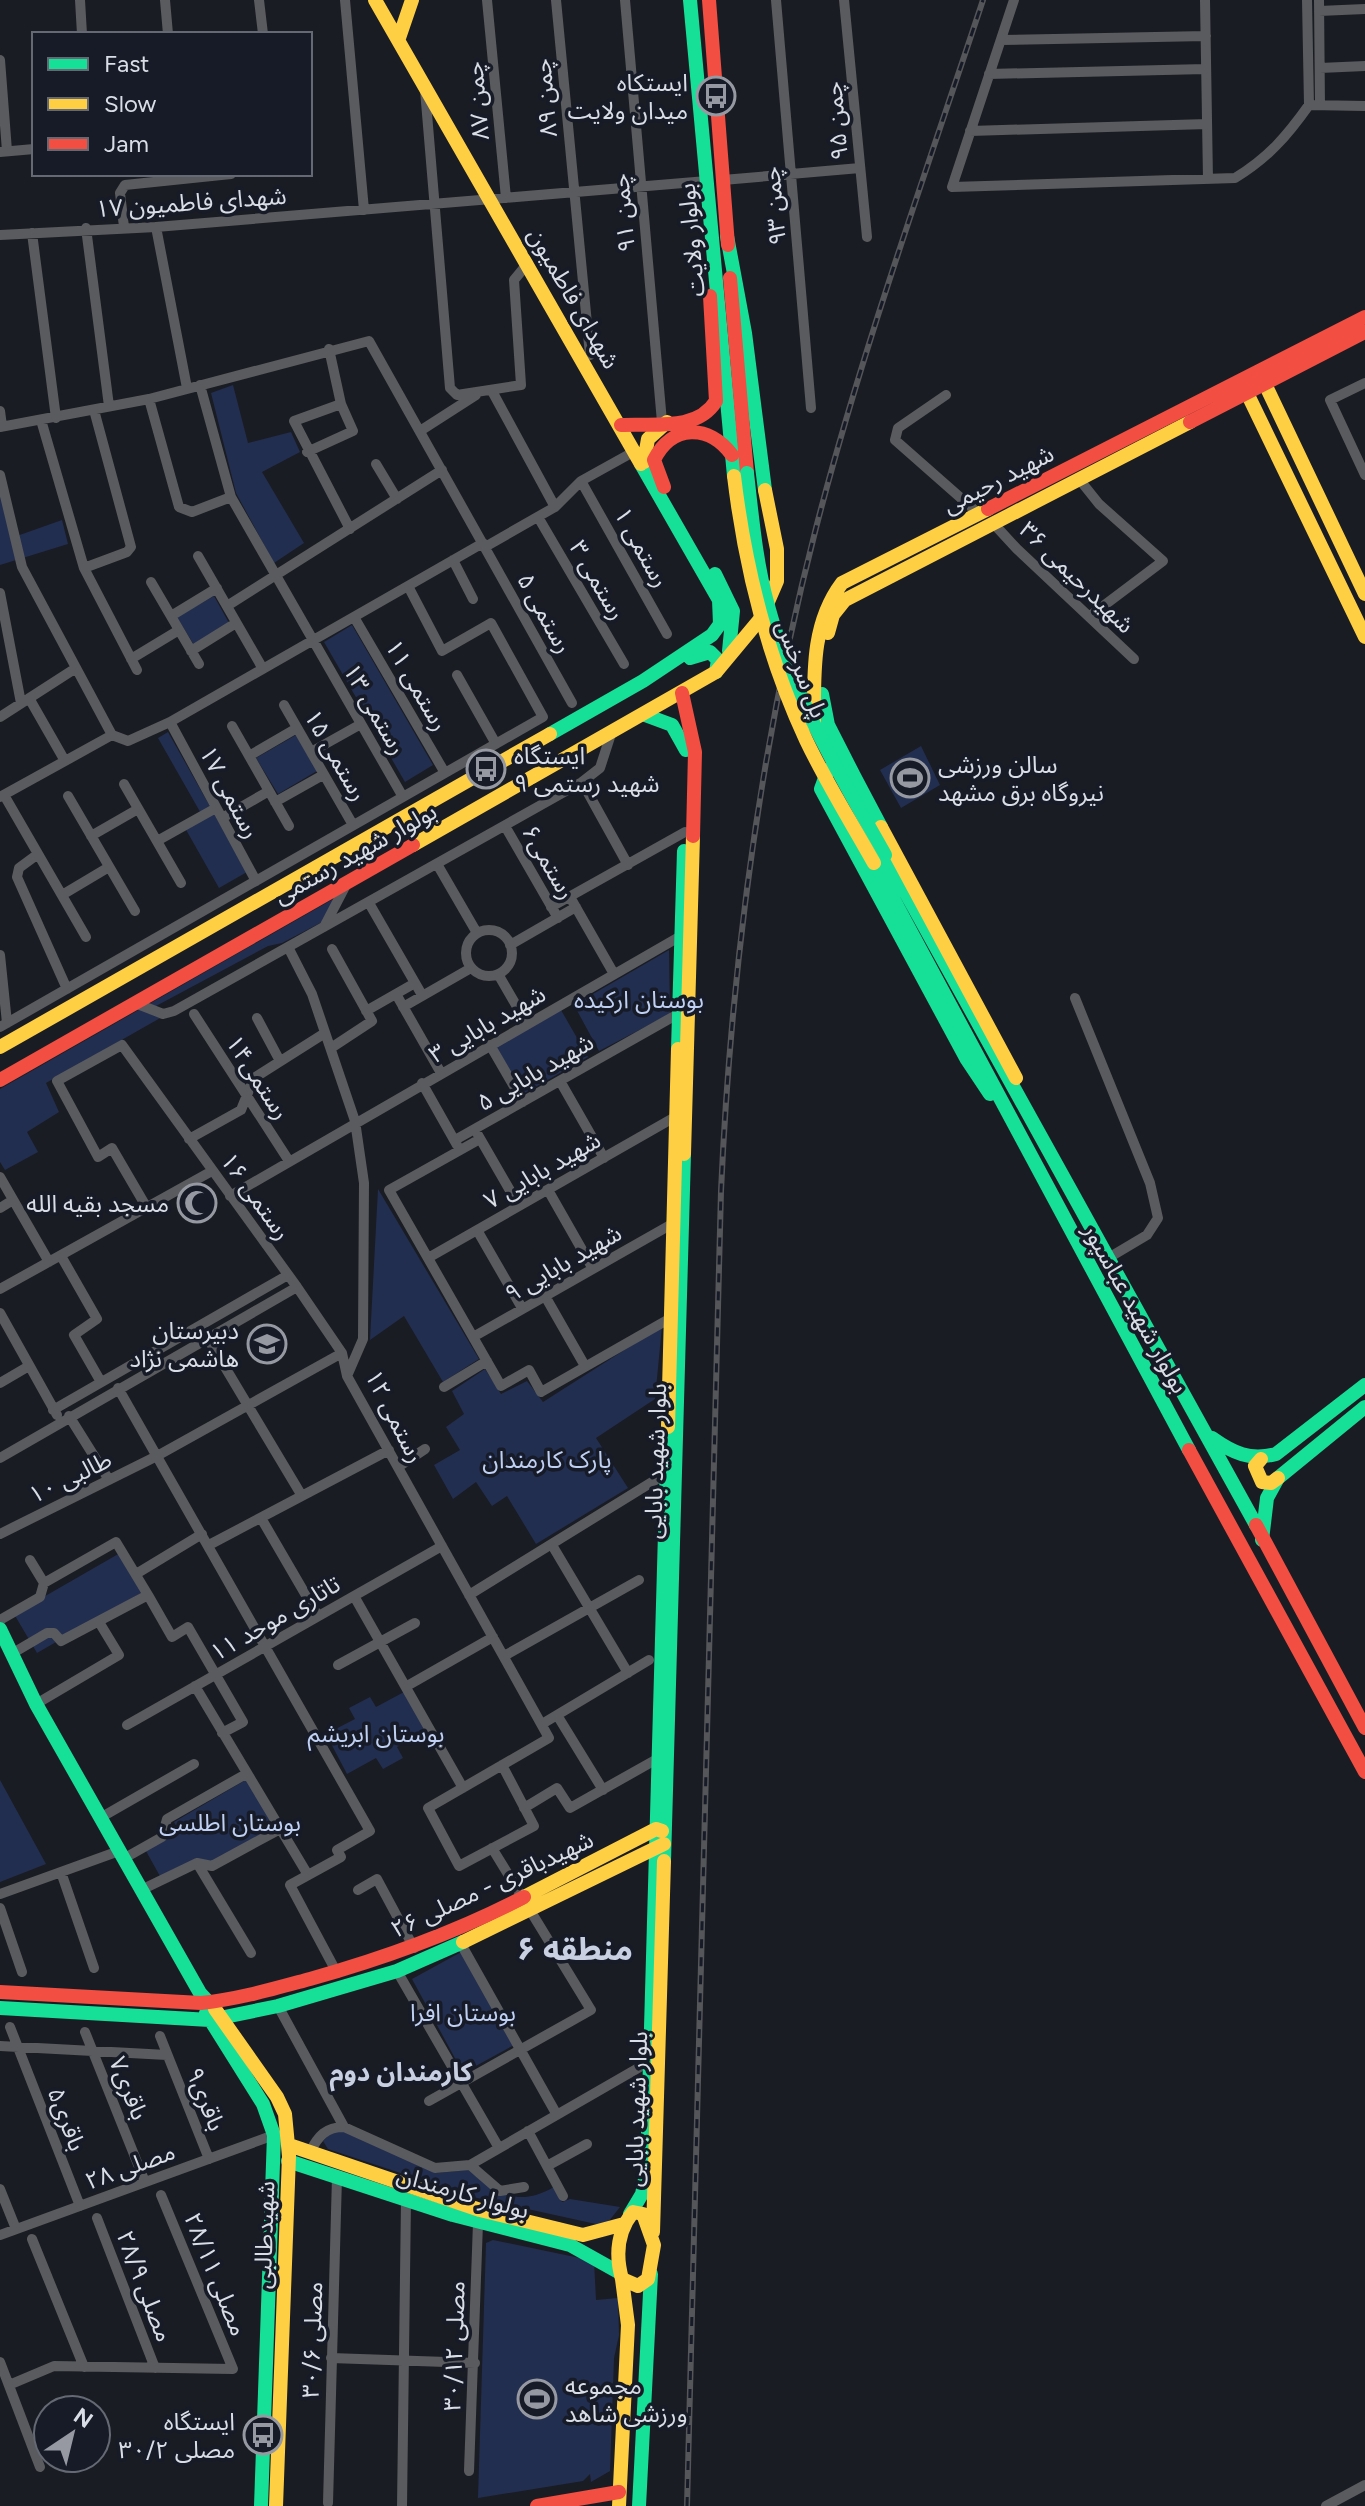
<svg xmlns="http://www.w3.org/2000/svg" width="1365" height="2506" font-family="Figtree,'Noto Sans Arabic',sans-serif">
  <rect width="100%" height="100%" fill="#1a1c23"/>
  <path fill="#222e4f" d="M233 385 248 443 291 432 300 452 262 472 304 543 274 563 236 493 211 393Z
    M0 483 14 537 62 520 68 544 0 565Z
    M214 596 229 623 194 645 177 617Z
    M352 625 433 765 405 782 324 642Z
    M168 732 247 872 219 888 185 828 203 817 158 738Z
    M296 735 317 771 278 794 256 758Z
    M921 746 940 785 901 808 880 770Z
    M335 898 324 921 282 943 268 946 156 1006 162 1017 46 1083 59 1112 27 1132 38 1152 5 1170 0 1162V1089Z
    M669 950 670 1014 599 1051 574 1005Z
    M561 1010 588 1057 523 1094 496 1047Z
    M378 1189 479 1359 443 1382 404 1316 370 1340Z
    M662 1326 655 1399 596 1438 628 1488 536 1544 507 1496 492 1506 476 1482 453 1499 434 1465 460 1450 446 1427 464 1414 452 1391 485 1369 501 1394 527 1381 543 1402Z
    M120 1553 143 1592 37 1653 14 1614Z
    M404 1692 426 1731 397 1747 403 1758 383 1769 376 1758 347 1774 326 1734 355 1719 349 1708 370 1697 376 1707Z
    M249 1778 277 1828 212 1864 161 1878 146 1851 179 1831 174 1822Z
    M0 1780 46 1864 0 1882Z
    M463 1951 514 2045 463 2073 412 1979Z
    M332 2132H347L437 2173 468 2170C498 2193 517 2208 554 2187L562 2202 570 2199 620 2207 605 2226 473 2197 328 2149 323 2141Z
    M493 2240 594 2261 596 2300 618 2298 619 2335 614 2358 610 2471 591 2482 590 2474 583 2481 478 2498 486 2243Z"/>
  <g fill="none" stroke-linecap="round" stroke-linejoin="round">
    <path stroke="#5a5b5e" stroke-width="10" d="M80 0 82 34
      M165 0 168 34
      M259 0 263 34
      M345 0 364 210
      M487 0 506 198
      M556 0 590 355
      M625 0 662 422
      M776 0 811 408
      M844 0 867 237
      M1014 0 952 187 1235 178C1268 158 1287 136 1309 105L1365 106
      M1205 0 1208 179
      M1307 0 1309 105
      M1319 0 1320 105
      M1319 11 1365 9
      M1001 40 1206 36
      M0 60 7 151
      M1320 68 1365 66
      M989 74 1206 69
      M425 90 450 388 457 395 521 385 514 280 528 263
      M970 131 1207 124
      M0 152 34 149
      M723 180 860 168
      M124 227 120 193 125 185 231 174
      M156 227 187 388
      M86 228 109 406
      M32 233 56 418
      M0 235 156 227 707 181
      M1365 383 1330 400 1365 475
      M200 385 231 497 403 797
      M492 391 555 507
      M946 395 898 428 895 440 979 514
      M149 399 179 507 192 512 231 497
      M341 404 294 421 350 529
      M0 411 2 426
      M41 420 84 568 137 670
      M0 427 149 399 369 341 572 703
      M420 431 476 395
      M307 452 353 431 341 404 329 349
      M376 464 397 499
      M0 475 22 567 112 735 128 741 170 722 483 543
      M1079 479 1099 504 1163 561 1090 616
      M581 481 667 634
      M538 517 624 664
      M993 523 1017 549 1134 659
      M485 547 555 507 581 481 635 451
      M198 556 263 669
      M453 560 473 599
      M84 568 127 552 131 547 94 410
      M151 582 199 664
      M0 593 21 703
      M227 606 442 470
      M171 616 217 588
      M354 617 445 773
      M191 651 236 623
      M131 659 179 630
      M457 675 496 744
      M29 698 65 761
      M284 705 353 825
      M0 717 76 668
      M170 722 256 881
      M232 726 289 826
      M311 752 361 724
      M249 756 297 728
      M582 782 628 865
      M124 784 181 883
      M4 795 86 937
      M68 796 135 911
      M0 797 112 735
      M275 802 323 775
      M222 818 269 791
      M505 826 558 918
      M91 836 138 809
      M157 841 216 808
      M38 854 19 868 17 877 67 989
      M437 864 477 933
      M62 895 109 867
      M570 897 614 974
      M369 903 422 995
      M551 907 685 832
      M324 927 347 883
      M466 953a23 23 0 1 1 46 0a23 23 0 1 1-46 0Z
      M510 945 576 907
      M288 947 312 994 355 1121 364 1183 363 1339 347 1376 549 1738 428 1808 459 1866 534 1826 502 1765
      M0 955 7 1023
      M498 974 527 1024
      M396 994 441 1073
      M1075 998 1150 1183 1158 1218 1147 1235 1110 1257
      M135 1003 163 1014 174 1011 582 782 600 768 611 734
      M403 1007 471 968
      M366 1011 415 983
      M194 1014 289 1161
      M257 1018 280 1061
      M0 1027 543 717 491 623 442 651 408 586
      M490 1045 523 1102
      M331 1048 372 1021 332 949
      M560 1081 604 1158
      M422 1083 457 1145
      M478 1135 519 1206
      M189 1139 241 1110 254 1078 325 1033
      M480 1139 389 1190 501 1386 529 1370 541 1392 669 1319
      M455 1140 678 1014
      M0 1177 49 1262
      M548 1190 593 1269
      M230 1196 679 937
      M0 1208 13 1200
      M147 1208 112 1148 98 1157 57 1081 122 1045 297 1287 342 1353 347 1376
      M477 1230 522 1308
      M61 1256 97 1319 74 1335 101 1382
      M428 1258 675 1117
      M0 1289 212 1171
      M545 1296 585 1366
      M0 1313 57 1415
      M207 1337 302 1496
      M473 1337 672 1224
      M0 1383 29 1366
      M444 1387 487 1361
      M118 1388 370 1831 337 1850 341 1857 290 1885 337 1973
      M53 1410 288 1275
      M69 1416 109 1480
      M0 1458 297 1287
      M398 1467 425 1449
      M261 1518 318 1616
      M0 1534 157 1456 342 1353
      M209 1545 389 1450
      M552 1545 628 1673
      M30 1560 44 1583
      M136 1574 202 1534
      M148 1595 172 1637 188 1627 243 1722 222 1733
      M469 1595 665 1474
      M354 1596 463 1788
      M0 1620 40 1597 44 1583 116 1542 148 1595 61 1641 54 1633H47L13 1653
      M504 1656 639 1580
      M338 1665 415 1623
      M195 1686 308 1875
      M407 1686 493 1637
      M36 1704 119 1655 99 1622
      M557 1715 603 1790
      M542 1724 649 1660
      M127 1725 442 1546
      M524 1808 557 1788 570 1808 657 1759
      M100 1818 194 1764
      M123 1859 162 1837 167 1819 246 1774
      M197 1863 251 1953
      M61 1872 94 1968
      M141 1890 197 1863 212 1866 280 1829
      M358 1890 377 1879 414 1948
      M0 1894 119 1851
      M0 1908 22 1972
      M461 1944 557 2115
      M397 1971 499 2148
      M278 2006 344 2127
      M10 2027 80 2206
      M85 2032 145 2182
      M160 2036 209 2159
      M0 2046 167 2055
      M429 2101 591 2010 492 1848
      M528 2131 563 2196
      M310 2152C318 2136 326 2127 344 2127L435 2168 470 2165 500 2191 524 2187
      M470 2165 640 2067
      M547 2166 587 2144
      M0 2189 16 2229
      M97 2218 155 2368
      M0 2235 274 2135
      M32 2239 84 2367
      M331 2358 475 2363
      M0 2362 40 2467
      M9 2385 54 2366 233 2369 161 2195
      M469 2471 478 2223
      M328 2503 337 2177
      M402 2506 406 2200
      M1326 2506 1365 2485"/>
    <path stroke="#16e098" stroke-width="14" d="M690 0 734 476
      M727 236 745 333 765 490
      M715 574 733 611 729 651
      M690 658 710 652 718 660 716 672
      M822 694 828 725 853 774
      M645 715 672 725 686 750
      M550 734 643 681 712 635 720 624 719 600 641 464
      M881 827 853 774 844 767 828 770 821 789 966 1058 990 1094
      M885 855C1007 1079 1134 1301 1256 1525
      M874 863 1189 1450
      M678 1049 684 851
      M1212 1438C1233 1453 1250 1461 1276 1454L1365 1385
      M1262 1540 1267 1498 1278 1478 1365 1407
      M0 1629 36 1704 200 1993 215 2009
      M664 1861 684 1154
      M0 2008 210 2020 278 2006 397 1971 463 1942
      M206 2013 263 2104 274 2135 261 2506
      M288 2161 453 2215 570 2245 620 2273
      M630 2214 642 2194 647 2169 668 1427
      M639 2506 651 2274"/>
    <path stroke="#ffcf43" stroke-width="14" d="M375 0 641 464
      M399 38 412 0
      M1265 384 1365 594
      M1247 393 1365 637
      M644 462 648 439 667 422
      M828 633 833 615 845 600 1190 422
      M814 725C814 675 811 624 842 583L988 509
      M881 827 1016 1078
      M413 845 716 672 761 618 777 581V549L765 490
      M0 1047 550 734
      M684 1154 693 836
      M668 1427 678 1049
      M1261 1459 1255 1466 1262 1482 1271 1483 1278 1478
      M524 1897 656 1829 662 1831
      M463 1942 664 1844
      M215 2009 277 2097 285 2114 289 2156 276 2506
      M289 2145 480 2210 583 2235 624 2224
      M633 2212 643 2214 654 2245 648 2279 638 2286 622 2279C615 2254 617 2232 633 2212Z
      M653 2232 664 1861
      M619 2506 628 2325 622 2279"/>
    <path stroke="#f24e42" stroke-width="14" d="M709 0 728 245
      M730 278 747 473
      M1190 422 1365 332
      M621 425C652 423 697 432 716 401L710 296
      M664 487 654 460C672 424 709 424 732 455
      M988 509 1365 317
      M682 693 695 752 693 836
      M0 1080 413 845
      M1189 1450 1365 1772
      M1256 1525 1365 1728
      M0 1992 201 2003C239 1999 273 1989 310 1979 385 1958 455 1933 524 1897
      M537 2506 619 2492"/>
    <g stroke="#55565a" stroke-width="6">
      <path id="rail" d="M687 2506 721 1191C731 968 760 745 816 528 862 350 925 175 983 0"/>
    </g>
    <use href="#rail" stroke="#161b27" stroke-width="3" stroke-dasharray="9" stroke-linecap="butt"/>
    <path stroke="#16e098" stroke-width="14" d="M747 473C752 517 756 563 768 606 792 695 840 775 885 855"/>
    <path stroke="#ffcf43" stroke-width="14" d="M734 476C745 568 767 656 806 740 826 782 851 822 874 863"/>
  </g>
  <defs>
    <g id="bus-ring" transform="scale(2)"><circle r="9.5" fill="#161b27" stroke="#9699a1" stroke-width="1.5"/><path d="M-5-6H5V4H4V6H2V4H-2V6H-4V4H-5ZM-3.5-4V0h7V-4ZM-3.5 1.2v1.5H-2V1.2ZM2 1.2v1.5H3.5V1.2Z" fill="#9699a1"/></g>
    <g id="stadium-ring" transform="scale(2)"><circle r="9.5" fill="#161b27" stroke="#9699a1" stroke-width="1.5"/><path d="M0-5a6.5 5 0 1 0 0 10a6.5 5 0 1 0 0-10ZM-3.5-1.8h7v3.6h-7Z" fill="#9699a1"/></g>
    <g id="mosque-ring" transform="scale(2)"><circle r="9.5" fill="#161b27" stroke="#9699a1" stroke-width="1.5"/><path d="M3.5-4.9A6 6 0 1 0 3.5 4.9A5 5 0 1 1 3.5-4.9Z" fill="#9699a1"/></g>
    <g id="school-ring" transform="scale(2)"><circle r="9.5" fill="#161b27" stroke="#9699a1" stroke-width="1.5"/><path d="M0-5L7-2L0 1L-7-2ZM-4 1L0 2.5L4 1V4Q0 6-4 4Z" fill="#9699a1"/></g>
  </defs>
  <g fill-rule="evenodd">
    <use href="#bus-ring" x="716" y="96"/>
    <use href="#bus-ring" x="486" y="769"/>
    <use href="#stadium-ring" x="910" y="778"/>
    <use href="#mosque-ring" x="197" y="1203"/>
    <use href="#school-ring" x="267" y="1344"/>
    <use href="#stadium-ring" x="537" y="2399"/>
    <use href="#bus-ring" x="263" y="2435"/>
  </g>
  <g text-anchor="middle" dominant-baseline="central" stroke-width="7" stroke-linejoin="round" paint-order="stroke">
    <g font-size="24" fill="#d9dde5" stroke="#161b27" text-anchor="end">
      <text x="688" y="82">ایستکاه<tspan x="688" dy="28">میدان ولایت</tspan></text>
      <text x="514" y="755" text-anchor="start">ایستگاه<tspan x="514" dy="28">شهید رستمی ۹</tspan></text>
      <text x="938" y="764" text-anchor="start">سالن ورزشی<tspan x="938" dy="28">نیروگاه برق مشهد</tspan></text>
      <text x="169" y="1203">مسجد بقیه الله</text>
      <text x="239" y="1330">دبیرستان<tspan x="239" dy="28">هاشمی نژاد</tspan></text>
      <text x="565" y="2385" text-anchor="start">مجموعه<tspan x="565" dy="28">ورزشی شاهد</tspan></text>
      <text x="235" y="2421">ایستگاه<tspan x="235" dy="28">مصلی ۳۰/۲</tspan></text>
    </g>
    <g font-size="24" fill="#d9dde5" stroke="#161b27">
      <text transform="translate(545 98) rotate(-95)">چمن ۸۹</text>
      <text transform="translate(477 101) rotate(-95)">چمن ۸۷</text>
      <text transform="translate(836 121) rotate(-95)">چمن ۹۵</text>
      <text transform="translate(191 202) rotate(-4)">شهدای فاطمیون ۱۷</text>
      <text transform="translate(774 206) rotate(-95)">چمن ۹۳</text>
      <text transform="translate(623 213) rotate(-95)">چمن ۹۱</text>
      <text transform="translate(691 240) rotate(-95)">بولوار ولایت</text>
      <text transform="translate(574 298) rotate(60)">شهدای فاطمیون</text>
      <text transform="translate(998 479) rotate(-27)">شهید رحیمی</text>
      <text transform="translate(642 547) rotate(61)">رستمی ۱</text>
      <text transform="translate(1077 577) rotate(44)">شهیدرحیمی ۳۶</text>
      <text transform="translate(598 580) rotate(60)">رستمی ۳</text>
      <text transform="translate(545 613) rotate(61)">رستمی ۵</text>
      <text transform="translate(802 669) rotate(69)">پل سرخس</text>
      <text transform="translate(417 685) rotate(60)">رستمی ۱۱</text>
      <text transform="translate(375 709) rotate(60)">رستمی ۱۳</text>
      <text transform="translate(336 755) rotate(60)">رستمی ۱۵</text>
      <text transform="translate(230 792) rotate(62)">رستمی ۱۷</text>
      <text transform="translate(355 853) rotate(-29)">بولوار شهید رستمی</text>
      <text transform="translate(549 862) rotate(60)">رستمی۶</text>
      <text transform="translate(487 1024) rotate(-30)">شهید بابایی ۳</text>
      <text transform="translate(535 1072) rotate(-30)">شهید بابایی ۵</text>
      <text transform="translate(258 1077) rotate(57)">رستمی۱۴</text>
      <text transform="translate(542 1170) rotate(-30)">شهید بابایی ۷</text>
      <text transform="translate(256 1196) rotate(54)">رستمی ۱۶</text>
      <text transform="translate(563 1263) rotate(-30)">شهید بابایی ۹</text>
      <text transform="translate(1136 1308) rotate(61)">بولوار شهید عباسپور</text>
      <text transform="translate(395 1416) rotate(63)">رستمی ۱۲</text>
      <text transform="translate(655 1461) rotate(-88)">بلوار شهید بابایی</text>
      <text transform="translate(70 1477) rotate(-26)">طالبی ۱۰</text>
      <text transform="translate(275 1618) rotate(-30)">تاتاری موحد ۱۱</text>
      <text transform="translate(492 1884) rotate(-25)">شهیدباقری - مصلی ۲۶</text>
      <text transform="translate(129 2088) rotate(68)">باقری۷</text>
      <text transform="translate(206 2099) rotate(68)">باقری۹</text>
      <text transform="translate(636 2109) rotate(-88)">بلوار شهید بابایی</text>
      <text transform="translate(67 2119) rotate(69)">باقری۵</text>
      <text transform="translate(130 2166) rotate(-20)">مصلی ۲۸</text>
      <text transform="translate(463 2192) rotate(16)">بولوار کارمندان</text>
      <text transform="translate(264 2235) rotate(-88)">شهیدطالبی</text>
      <text transform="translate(216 2274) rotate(68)">مصلی ۲۸/۱۱</text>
      <text transform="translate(145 2286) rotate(69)">مصلی ۲۸/۹</text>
      <text transform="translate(312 2340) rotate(-88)">مصلی ۳۰/۶</text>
      <text transform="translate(454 2346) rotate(-88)">مصلی ۳۰/۱۲</text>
    </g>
    <g font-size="24" fill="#c0d0f3" stroke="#161b27">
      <text x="639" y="999">بوستان ارکیده</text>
      <text x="547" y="1459">پارک کارمندان</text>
      <text x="376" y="1733">بوستان ابریشم</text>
      <text x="230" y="1822">بوستان اطلسی</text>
      <text x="463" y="2012">بوستان افرا</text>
    </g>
    <g font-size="26" font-weight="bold" fill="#c9d0e1" stroke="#161b27">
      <text x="401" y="2072">کارمندان دوم</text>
    </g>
    <g font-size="32" font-weight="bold" fill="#c9d0e1" stroke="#161b27">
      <text x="575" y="1949">منطقه ۶</text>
    </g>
  </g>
  <rect x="32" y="32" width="280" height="144" fill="#161b27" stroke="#646973" stroke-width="2"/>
  <rect x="48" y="58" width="40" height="12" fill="#16e098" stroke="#646973" stroke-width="2"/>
  <text x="104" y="72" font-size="24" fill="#d9dde5">Fast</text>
  <rect x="48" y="98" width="40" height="12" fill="#ffcf43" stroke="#646973" stroke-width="2"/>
  <text x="104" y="112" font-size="24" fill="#d9dde5">Slow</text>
  <rect x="48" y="138" width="40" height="12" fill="#f24e42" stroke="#646973" stroke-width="2"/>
  <text x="104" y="152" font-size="24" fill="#d9dde5">Jam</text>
  <g transform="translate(72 2434) rotate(35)"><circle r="38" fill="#161b27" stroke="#646973" stroke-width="2"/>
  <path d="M0-6L14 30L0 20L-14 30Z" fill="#9699a1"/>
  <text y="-12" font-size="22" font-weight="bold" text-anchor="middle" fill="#d9dde5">N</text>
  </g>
</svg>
